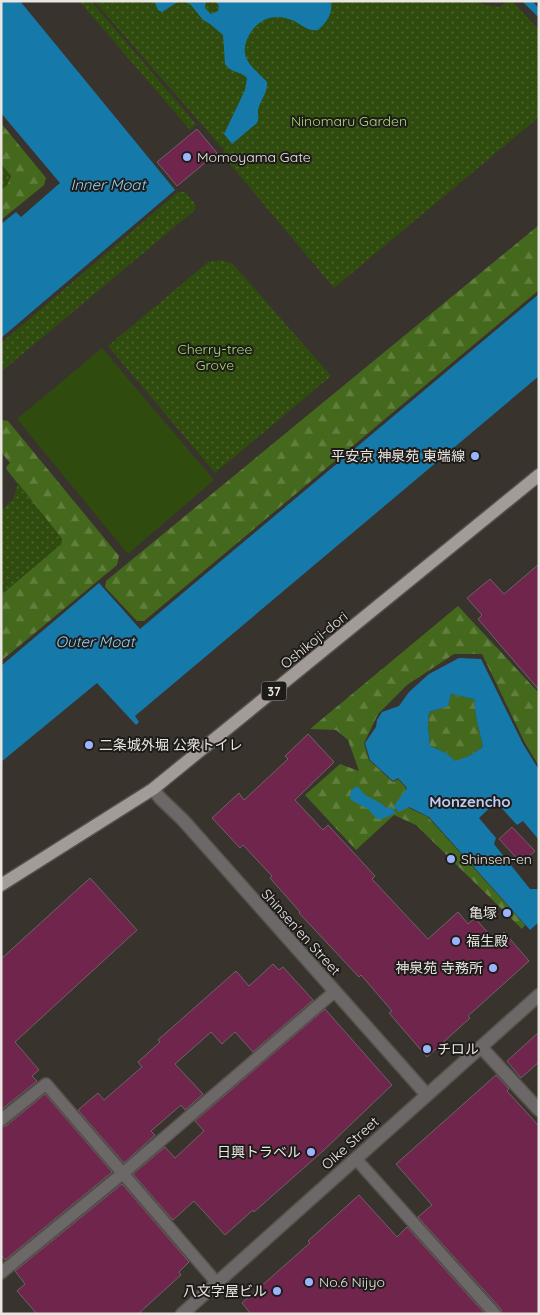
<svg xmlns="http://www.w3.org/2000/svg" width="540" height="1315" font-family="Quicksand,'Noto Sans JP',sans-serif">
  <defs>
    <pattern id="forest-firs" width="22" height="20" patternUnits="userSpaceOnUse" patternTransform="scale(1.25)"><rect width="22" height="20" fill="#45691c"/><path d="M5 1l3.5 6h-7zM16 11l3.5 6h-7z" fill="#607e3d"/></pattern>
    <pattern id="garden-dots" width="8" height="8" patternUnits="userSpaceOnUse" patternTransform="scale(1.25)"><rect width="8" height="8" fill="#2f4b0d"/><path d="M2 2h.1M6 6h.1" fill="none" stroke="#4d6530" stroke-width="1.8" stroke-linecap="round"/></pattern>
  </defs>
  <rect width="100%" height="100%" fill="#39332e"/>
  <path fill="#2f4b0d" d="M102 348 214 480 128 554 17 419Z"/>
  <path fill="url(#forest-firs)" d="M1 123 46 178 44 185 1 220V190L7 185 11 176 1 164Z
    M539 225V290L144 621H137L105 587 106 581Z
    M2 420 8 421 119 556 117 565 1 661V595L61 544 62 539 7 470 6 467 10 463 1 452Z
    M458 606 539 693V766L525 743 482 654H454L407 685 378 714 364 743 369 760 393 782 398 779 406 788 403 795 409 808 428 817 525 925 522 929 416 825 394 815 356 850 305 795 340 764 359 771 348 740 336 730 310 729Z
    M451 694 474 699 476 717 483 747 469 756 455 762 446 753 430 746 428 726 429 712 448 706Z"/>
  <path fill="url(#garden-dots)" d="M79 1H91L196 124 190 130Z
    M94 1H475L486 5 500 7 506 1H512L539 30V117L334 288 223 156 224 150Z
    M1 164 11 176 7 185 1 190Z
    M178 192H185L196 205 195 210 1 372V343Z
    M222 260 233 264 331 376 215 473 108 346 208 262Z
    M18 483 62 539 61 544 1 595V510L13 500Z"/>
  <path fill="#157aaa" fill-rule="evenodd" d="M1 1H20L175 190 1 338V224L16 212 21 217 60 183 1 113Z
    M154 1H181L176 3 162 12 158 10Z
    M183 1H206L205 8 211 14 218 11 219 6 215 1H331C333 14 327 22 318 30 309 32 302 25 294 21 275 12 258 18 248 37 238 59 253 67 267 82 268 93 260 100 258 110 258 116 259 118 257 123L232 144 224 134 245 90 247 78C239 70 232 74 225 64L223 35 210 24 203 20 191 5Z
    M539 294V376L135 716 139 722 136 725 97 683 1 762V666L99 583 140 629Z
    M459 658 481 659 523 744 539 770V840L523 821 517 825 496 802 479 818 496 838 494 844 530 889H539V922L530 930 429 817 409 807 399 812 394 806 407 788 398 778 393 781 370 760 365 743 376 727 377 720 382 712 399 706 409 692 429 674ZM451 694 474 699 476 717 483 747 469 756 455 761 446 753 430 746 428 726 429 712 448 706Z
    M355 787H358L365 795 382 804 386 808 391 807 396 813 382 819H377L368 809 351 800C349 794 350 791 355 787Z"/>
  <g fill="none" stroke-linecap="round" stroke-linejoin="round">
    <path stroke="#157aaa" stroke-width="7" d="M527 1 539 13"/>
  </g>
  <path fill="#70264c" stroke="#6c6366" d="M197 129 217 153 177 186 157 162Z
    M539 564V690L478 619 482 615 467 598 490 579 504 594Z
    M308 734 334 762 295 800 323 830 328 825 375 876 372 879 428 939 458 912 468 924 475 918 495 941 504 932 529 961 468 1016 470 1018 427 1057 389 1013 392 1011 361 975 359 977 299 913 300 912 270 878 272 876 243 845 240 848 212 818 239 793 244 800 288 759 285 756Z
    M512 827 535 851 521 863 499 839Z
    M90 878 137 930 15 1042 39 1070 32 1076 37 1081 1 1110V959Z
    M273 964 279 970 283 967 313 1000 253 1052 235 1032 222 1044 211 1032 175 1064 203 1094 185 1110 181 1105 151 1131 155 1135 124 1163 78 1110 98 1093 104 1100 142 1067 138 1062 160 1042 158 1040 236 971 249 986Z
    M325 1009 392 1085 324 1150 254 1212 253 1210 225 1235 194 1201 173 1220 133 1174 165 1147 175 1158 204 1131 195 1121Z
    M539 1032V1062L521 1078 507 1061Z
    M496 1075 509 1089 507 1091 539 1126V1314H502L501 1309 418 1217 432 1205 396 1164Z
    M45 1094 112 1172 5 1260 1 1255V1127L6 1126Z
    M122 1184 189 1262 179 1272 181 1275 138 1314H37L17 1291 25 1284 15 1271Z
    M359 1195 397 1237 407 1227 485 1314H251L242 1303 310 1243 308 1241Z"/>
  <g fill="none" stroke-linecap="round" stroke-linejoin="round">
    <g stroke="#55504b" stroke-width="14">
      <path id="service" d="M1 1120 46 1084 217 1283
        M356 1159 495 1314
        M1 1273 122 1174 334 992"/>
    </g>
    <g stroke="#55504b" stroke-width="15">
      <path id="minor" d="M481 1047 539 1110"/>
    </g>
    <g stroke="#55504b" stroke-width="15">
      <path id="tertiary" d="M153 789 160 798 183 820 427 1095
        M182 1314 539 995"/>
    </g>
    <g stroke="#55504b" stroke-width="15">
      <path id="primary" d="M1 885 153 789 539 475"/>
    </g>
    <use href="#service" stroke="#6c6867" stroke-width="11"/>
    <use href="#minor" stroke="#6c6867" stroke-width="12"/>
    <use href="#tertiary" stroke="#6c6867" stroke-width="12"/>
    <use href="#primary" stroke="#a39b98" stroke-width="12"/>
  </g>
  <g fill="#9cb4fd" stroke="#1e1c19" stroke-width="2">
    <circle cx="187" cy="157" r="5"/>
    <circle cx="475" cy="456" r="5"/>
    <circle cx="89" cy="745" r="5"/>
    <circle cx="451" cy="859" r="5"/>
    <circle cx="507" cy="913" r="5"/>
    <circle cx="456" cy="941" r="5"/>
    <circle cx="493" cy="968" r="5"/>
    <circle cx="427" cy="1049" r="5"/>
    <circle cx="311" cy="1152" r="5"/>
    <circle cx="309" cy="1282" r="5"/>
    <circle cx="277" cy="1291" r="5"/>
  </g>
  <g text-anchor="middle" dominant-baseline="central" stroke-width="4" stroke-linejoin="round" paint-order="stroke">
    <rect fill="#1e1c19" stroke="#aca9a6" stroke-width="1" x="261.5" y="681.5" width="25" height="19" rx="4"/>
    <g font-size="12" font-weight="bold" fill="#e9e6e2">
      <text x="274" y="691">37</text>
    </g>
    <g font-size="14" fill="#a8dc76" stroke="#1e1c19">
      <text x="349" y="121">Ninomaru Garden</text>
      <text x="215" y="349">Cherry-tree<tspan x="215" dy="16">Grove</tspan></text>
    </g>
    <g font-size="14" fill="#e9e6e2" stroke="#1e1c19" text-anchor="start">
      <text x="197" y="157">Momoyama Gate</text>
      <text x="465" y="456" text-anchor="end">平安京 神泉苑 東端線</text>
      <text x="99" y="745">二条城外堀 公衆トイレ</text>
      <text x="461" y="859">Shinsen-en</text>
      <text x="497" y="913" text-anchor="end">亀塚</text>
      <text x="466" y="941">福生殿</text>
      <text x="483" y="968" text-anchor="end">神泉苑 寺務所</text>
      <text x="437" y="1049">チロル</text>
      <text x="301" y="1152" text-anchor="end">日興トラベル</text>
      <text x="319" y="1282">No.6 Nijyo</text>
      <text x="267" y="1291" text-anchor="end">八文字屋ビル</text>
    </g>
    <g font-size="14" fill="#e9e6e2" stroke="#1e1c19">
      <text transform="translate(314 640) rotate(-39)">Oshikoji-dori</text>
      <text transform="translate(301 932) rotate(48)">Shinsen'en Street</text>
      <text transform="translate(350 1143) rotate(-42)">Oike Street</text>
    </g>
    <g font-size="15" font-style="italic" fill="#93d3fb" stroke="#1e1c19">
      <text x="108" y="184">Inner Moat</text>
      <text x="95" y="641">Outer Moat</text>
    </g>
    <g font-size="15" font-weight="bold" fill="#bdccf6" stroke="#1e1c19">
      <text x="470" y="801">Monzencho</text>
    </g>
  </g>
  <rect width="540" height="1315" fill="none" stroke="#e9e6e2" stroke-width="5"/>
</svg>
